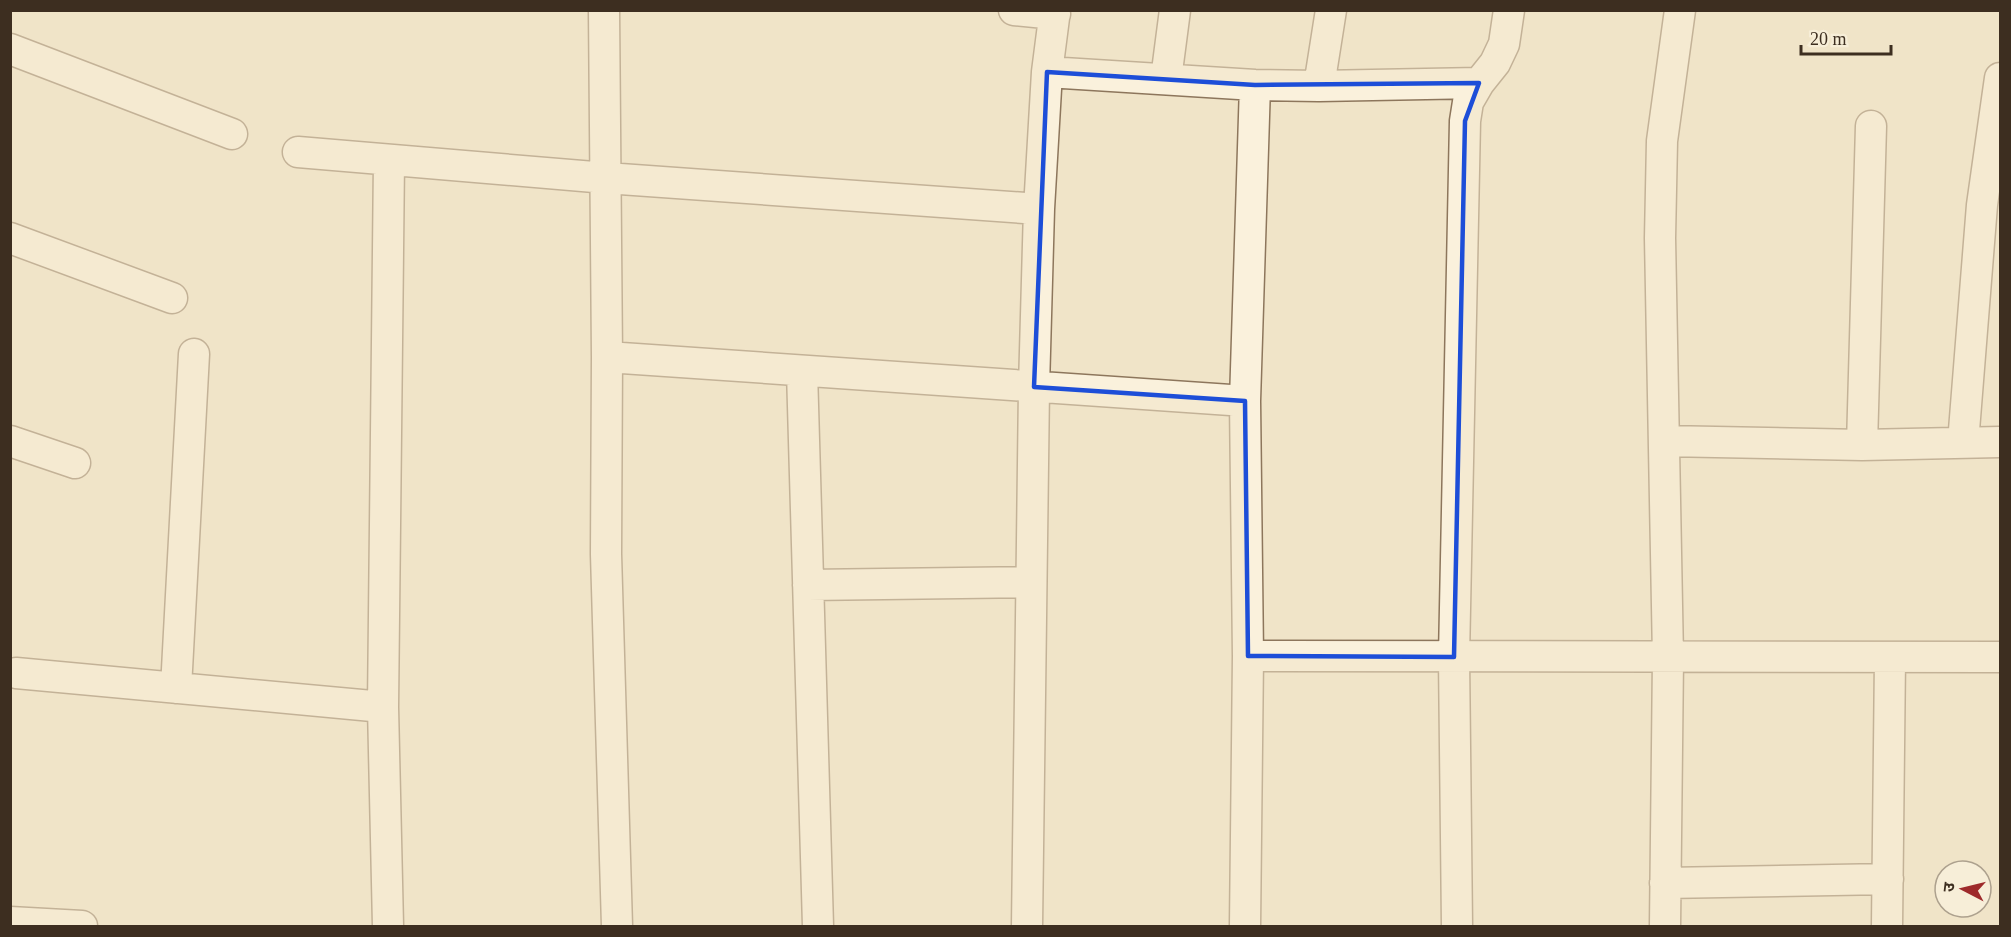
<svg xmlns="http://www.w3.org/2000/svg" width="2011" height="937" font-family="'Times New Roman','Noto Sans Devanagari',serif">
  <rect width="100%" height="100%" fill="#f0e4c8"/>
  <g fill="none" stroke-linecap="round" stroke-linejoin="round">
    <g stroke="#8d765c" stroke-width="33">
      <path id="street" d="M604 10 607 357 606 554 617 926
        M1014 10 1055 14
        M10 49 232 134
        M1047 72 1255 85 1319 86 1479 83
        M1166 79 1175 10
        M1319 86 1331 10
        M298 152 606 178 1039 209
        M10 238 172 298
        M607 357 1245 401
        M802 371 818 926
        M10 441 75 463
        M1664 441 1862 445 2000 442
        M1963 443 1982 205 2000 78
        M1862 445 1871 126
        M808 585 1031 582
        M1248 656 2000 657
        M16 673 383 707
        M176 688 194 354
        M1665 883 1888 879
        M10 922 82 926
        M388 926 383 707 389 160
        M1027 926 1034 387 1039 209 1047 72 1055 10
        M1245 926 1248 656 1245 401 1255 85
        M1457 926 1454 657 1465 121 1468 102 1479 83 1495 63 1504 44 1509 10
        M1665 926 1668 658 1660 238 1662 141 1680 10
        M1887 926 1890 658"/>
    </g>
    <use href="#street" stroke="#faf1dc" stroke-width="30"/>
  </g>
  <path d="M0 0H2011V937H0ZM1047 72 1255 85 1479 83 1465 121 1454 657 1248 656 1245 401 1034 387Z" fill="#f0e4c8" fill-opacity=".55" fill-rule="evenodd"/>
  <path fill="none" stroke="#1d4ed8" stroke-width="4.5" stroke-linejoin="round" d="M1047 72 1255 85 1479 83 1465 121 1454 657 1248 656 1245 401 1034 387Z"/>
  <rect width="2011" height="937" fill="none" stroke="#3d2e20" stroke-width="24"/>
  <g transform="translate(1963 889) rotate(277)"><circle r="28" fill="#f7eed8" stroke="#ada18e" stroke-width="1.5"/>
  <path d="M0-4.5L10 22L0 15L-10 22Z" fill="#9e2a2b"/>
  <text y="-9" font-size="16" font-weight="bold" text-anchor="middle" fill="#3d2e20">उ</text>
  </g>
  <path d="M1801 45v9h90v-9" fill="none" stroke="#3d2e20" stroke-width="3"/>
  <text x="1810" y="45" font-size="18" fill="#3d2e20" stroke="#f7eed8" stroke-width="4.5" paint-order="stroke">20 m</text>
</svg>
